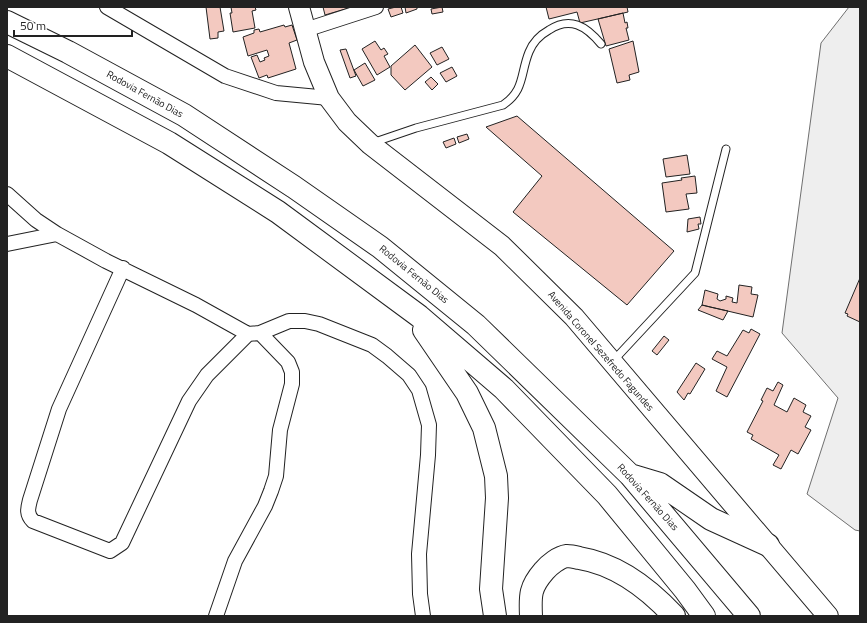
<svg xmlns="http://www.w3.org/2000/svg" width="867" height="623" font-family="'Titillium Web',sans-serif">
  <rect width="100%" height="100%" fill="#fff"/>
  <path fill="#eee" stroke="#6f6f6f" d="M849 7H860V531L855 530 807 494 838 398 782 333 821 43Z"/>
  <path fill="#f3c9c0" stroke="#222" d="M206 7H220L224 31 218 32V38L210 39Z
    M231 7H255L256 10 252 11 255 28 233 32 230 13H232Z
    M323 7H352L325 15Z
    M396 7H401L403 13 391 17 388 9Z
    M405 7H417V9L406 13Z
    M442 7 443 12 432 14 431 9Z
    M546 7H627L628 12 580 23 577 12 549 19Z
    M623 13 625 23 627 22 628 28H626L629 40 606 46 598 19Z
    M284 25 285 27 292 25 297 40 289 43 296 69 268 78 267 75 259 78 251 57 257 55 260 62 265 60 264 58 269 56 267 50 248 56 243 37 254 33V30L259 29 260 32Z
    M375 41 381 50 384 48 388 54 384 56 390 67 377 75 362 49Z
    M633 41 639 72 629 75 630 80 617 83 609 49Z
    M415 45 432 67 405 90 391 75V66Z
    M442 47 449 59 437 65 430 53Z
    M346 49 356 76 350 78 340 50Z
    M365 63 375 80 363 86 354 70Z
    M452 67 457 76 446 82 440 73Z
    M431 77 438 84 432 90 425 82Z
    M517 116 674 251 627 305 513 212 542 176 486 127Z
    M467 134 469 139 459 143 457 137Z
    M454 138 456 144 446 148 443 142Z
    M687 155 690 174 666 177 663 159Z
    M695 176 697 193 686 194 689 209 666 212 662 183 682 180 681 178Z
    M700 217 701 224H698L699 229 687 232 688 219Z
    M860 278V322L847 316 848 314 845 313Z
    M739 285 752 287 751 294 758 295 753 317 702 305 705 290 718 294 717 299 720 301 726 299V296L733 298 732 302 737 303Z
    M702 305 710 307 728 311 723 320 698 310Z
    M751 329 760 334 727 397 716 391 727 367 712 359 717 351 727 356 743 330 749 333Z
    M664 336 669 340 657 355 652 351Z
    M696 363 705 369 690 394 688 393 684 400 677 392Z
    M778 382 783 385 774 405 787 412 794 398 806 405 803 412 811 416 805 427 811 430 798 454 791 450 781 469 773 465 779 455 751 439 753 435 747 432 763 401 761 400 767 388 773 391Z"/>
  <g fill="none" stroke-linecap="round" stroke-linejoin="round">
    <g stroke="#222" stroke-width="9">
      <path id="service" d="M372 143 416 128 503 105C525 90 520 74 529 52 533 42 540 35 549 30 570 16 586 26 601 44
        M614 360 695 273 726 149"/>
    </g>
    <g stroke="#222" stroke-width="16">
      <path id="minor" d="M107 7 225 76 276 93 329 98
        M305 30 376 7
        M7 194 36 220 57 234 106 261 196 305 248 334 260 333 289 321H305L319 324 372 345 387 356 409 375 419 390 429 425 428 455 419 554 420 594 423 616
        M7 244 57 234
        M123 268 59 409 30 500C28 508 26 514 33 521L110 551 122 543 189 401 207 375 248 334
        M216 616 235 561 265 506 271 491 276 476 280 430 292 384V372L288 362 260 333"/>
    </g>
    <g stroke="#222" stroke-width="22">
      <path id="secondary" d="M299 7 314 62 329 98 347 122 370 144 502 246 574 317 828 616"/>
    </g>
    <g stroke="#222" stroke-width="24">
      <path id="motorway" d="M7 22 68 52 184 115 294 187 380 247 476 325 630 475 749 616
        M7 56 169 143 278 212 419 316 504 389 607 495 685 590 704 616
        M424 330 467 393 484 428 496 476 497 498 491 589 495 616
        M630 475 660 484 711 519 768 545
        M531 616C530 595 530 587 544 571 549 565 559 557 567 556 570 556 575 557 579 558 616 564 649 589 674 616"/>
    </g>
    <use href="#service" stroke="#fff" stroke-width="7"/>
    <use href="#minor" stroke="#fff" stroke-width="14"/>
    <use href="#secondary" stroke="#fff" stroke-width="20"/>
    <use href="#motorway" stroke="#fff" stroke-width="22"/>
  </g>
  <g text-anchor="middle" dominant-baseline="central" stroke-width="3" stroke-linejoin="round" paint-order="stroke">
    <g font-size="10" fill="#222" stroke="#fff">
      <text transform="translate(145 94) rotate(29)">Rodovia Fernão Dias</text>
      <text transform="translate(414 274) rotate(39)">Rodovia Fernão Dias</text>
      <text transform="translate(601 351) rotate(49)">Avenida Coronel Sezefredo Fagundes</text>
      <text transform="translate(648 497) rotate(48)">Rodovia Fernão Dias</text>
    </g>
  </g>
  <rect width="867" height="623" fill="none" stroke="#222222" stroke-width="16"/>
  <path d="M14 30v6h118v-6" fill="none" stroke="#222222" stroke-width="2"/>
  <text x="20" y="30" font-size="12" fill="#222222" stroke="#ffffff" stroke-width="3" paint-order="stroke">50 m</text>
</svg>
